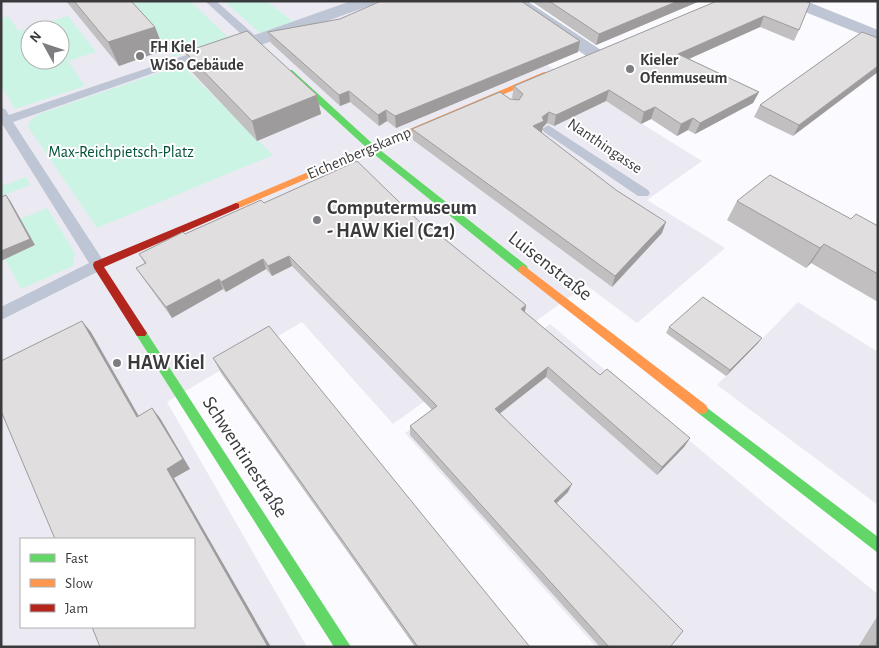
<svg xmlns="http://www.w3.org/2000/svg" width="879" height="648" font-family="'Alegreya Sans',sans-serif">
  <rect width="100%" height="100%" fill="#fbfafe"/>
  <path fill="#ebeaf2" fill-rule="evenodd" d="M1 1H502L544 63 702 161 647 200 725 248 637 323 586 285 393 424 302 322 167 402 307 647H1ZM30 30H60V60H30ZM21 539H194V627H21Z
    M798 302 878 352V505L717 385Z
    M550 324 777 514 878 594V615L858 647H596L405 433Z"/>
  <path fill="#ccf4e4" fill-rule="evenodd" d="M122 1H190L229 38 174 57Z
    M224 1H267L293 22 260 33Z
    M8 16 19 31 68 16 96 52 68 61 85 86 15 109 1 86V18ZM30 30H60V60H30Z
    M182 65 273 155 97 228 28 127 30 121 39 114Z
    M26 177 30 185 1 196V180L5 185Z
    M47 208 75 253 73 266 21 289 5 259 35 245 20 219Z"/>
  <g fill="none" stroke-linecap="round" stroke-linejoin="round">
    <path fill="#bec5d4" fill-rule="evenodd" d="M205 1H216L259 39 260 41 259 43H251Z
      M207 48 212 51 211 53 13 122 106 265 103 269 1 320V307L89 263 1 122V108L5 109 9 115Z
      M548 125 648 190 650 193 648 196H638L544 132 542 129Z"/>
    <path fill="#bec5d4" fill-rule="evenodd" d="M351 1H376L374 4 261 45 255 46 249 45 246 41 249 37Z
      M507 1H527L601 50 604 54 601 58 595 59 589 58Z
      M783 1H806L878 30V41L785 4Z"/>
    <path fill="#63d668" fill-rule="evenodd" d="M286 70H292L375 146 527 266 528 269 527 272H519L369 150 286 74Z
      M141 328 145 330 351 647H334L137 336 135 333 137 330Z
      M702 404 878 537V553L698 413 696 409 698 405Z"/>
    <path fill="#ff974d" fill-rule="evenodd" d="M544 72 551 74 239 208H233L231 206 233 204Z
      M523 265 706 405 708 409 706 413 702 414 698 413 519 272 518 269Z"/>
    <path fill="#b3261e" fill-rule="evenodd" d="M236 203 239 204V208L104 267 147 333 145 336H137L94 268 93 265 94 262Z"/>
  </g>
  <path fill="#c1bfc0" d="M66 1H131L155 27 164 50 119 66Z
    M531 1H700L596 45Z
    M805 1 799 30 794 41 760 27 689 59 759 92 753 103 695 134 688 130 677 136 651 119 641 124 606 101 554 126 547 123 543 127 541 132 662 233 612 287 413 140 412 129 510 99H514L512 98 514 86Z
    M340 19 580 41 578 52 396 128 387 121 379 126 350 102 340 106 271 43 268 32Z
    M862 32 793 136 754 117 760 105Z
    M185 52 317 95 321 114 257 141 191 71Z
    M737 201 878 226V302L811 263 806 268 727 220Z
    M264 203 428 230 526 305 525 312 600 375 690 438 684 447 657 475 546 377 500 413 568 492 557 503 670 647H600L410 435V426L432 410 292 266 272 276 266 269 226 292 223 289 172 318 143 278 136 268 145 264 139 254 185 234Z
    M669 327 762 338 758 343 726 376 666 333Z
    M213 358 530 647H415L221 373Z
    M878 615V647H858Z"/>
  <path fill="#9d9b9c" d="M678 1H700L596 45 599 34Z
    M764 16 760 27 675 65 678 54Z
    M155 27 164 50 119 66 108 42Z
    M580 41 578 52 396 128 395 116Z
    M878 66V72L793 136 799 125Z
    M609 90 606 101 554 126 556 115Z
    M349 91 350 102 340 106 339 95Z
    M759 92 753 103 695 134 700 123Z
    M317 95 321 114 257 141 252 121Z
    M655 107 651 119 641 124 644 112Z
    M386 110 387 121 379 126 378 115Z
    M549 112 547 123 543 127 542 132 531 137 533 126Z
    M693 118 688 130 677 136 681 124Z
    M6 195 11 202 35 245 1 261V251Z
    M666 222 662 233 612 287 615 276Z
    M824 244 811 263 806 268 820 248Z
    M289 256 292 266 272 276 268 266Z
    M263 259 266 269 226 292 221 282Z
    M219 279 223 289 172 318 166 307Z
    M526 305 524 316 521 309Z
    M82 321 91 332 145 427 137 417Z
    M762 338 758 343 726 376 730 370Z
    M548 367 546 377 494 418 495 409Z
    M152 408 160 418 190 469 174 478 271 647H268L167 469Z
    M690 438 684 447 657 475 662 467Z
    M572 484 568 492 551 508 554 501Z"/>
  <path fill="#e0dedf" stroke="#9d9b9c" d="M74 1H131L155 27 108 42Z
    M381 1H521L580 41 395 116 386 110 378 115 349 91 339 95 268 32 340 19Z
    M549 1H678L599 34Z
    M717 1H805L810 3 799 30 764 16 678 54 759 92 700 123 693 118 681 124 655 107 644 112 609 90 556 115 549 112 542 117 544 121 533 126 616 190 666 222 615 276 412 129 500 92 510 99 519 100 523 94 514 86Z
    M247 31 317 95 252 121 185 52Z
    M862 32 878 38V66L799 125 760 105Z
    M357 161 428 230 431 228 526 305 521 309 600 375 607 369 690 438 662 467 548 367 495 409 572 484 554 501 683 631 670 647H609L410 426 437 406 289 256 268 266 263 259 221 282 219 279 166 307 136 268 146 263 139 254 183 232 185 234 261 200 264 203Z
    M770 175 851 219 856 214 878 226V274L824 244 820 248 737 201Z
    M6 195 30 239 1 251V197Z
    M703 297 762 338 730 370 669 327Z
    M82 321 137 417 152 408 183 459 167 469 268 647H100L92 627H194V539H55L1 411V361Z
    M269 326 530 647H418L213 358Z
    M878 640V647H874Z"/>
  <g fill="#7e7d81" stroke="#fff" stroke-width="2">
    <circle cx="140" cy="56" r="5"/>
    <circle cx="630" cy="69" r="5"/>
    <circle cx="317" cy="220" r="5"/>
    <circle cx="117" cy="363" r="5"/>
  </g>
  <g text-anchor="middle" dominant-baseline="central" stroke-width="4" stroke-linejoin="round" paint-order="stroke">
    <g font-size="16" font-weight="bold" fill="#3a3a3d" stroke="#fff" text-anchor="start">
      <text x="150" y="47">FH Kiel,<tspan x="150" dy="18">WiSo Gebäude</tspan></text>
      <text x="640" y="60">Kieler<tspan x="640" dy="18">Ofenmuseum</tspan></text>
    </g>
    <g font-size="16" fill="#3a3a3d" stroke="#fff">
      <text transform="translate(605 146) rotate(34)">Nanthingasse</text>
      <text transform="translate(359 153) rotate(-23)">Eichenbergskamp</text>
    </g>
    <g font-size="16" fill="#015038" stroke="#fff">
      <text x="121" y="152">Max-Reichpietsch-Platz</text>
    </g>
    <g font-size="20" font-weight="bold" fill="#3a3a3d" stroke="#fff" text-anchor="start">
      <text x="327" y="208">Computermuseum<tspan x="327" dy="23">- HAW Kiel (C21)</tspan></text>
      <text x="127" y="363">HAW Kiel</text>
    </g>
    <g font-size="20" fill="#3a3a3d" stroke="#fff">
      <text transform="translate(550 266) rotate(38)">Luisenstraße</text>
      <text transform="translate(245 457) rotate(57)">Schwentinestraße</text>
    </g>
  </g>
  <rect width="879" height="648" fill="none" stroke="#3a3a3d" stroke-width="5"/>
  <rect x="20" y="538" width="175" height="90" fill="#ffffff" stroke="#b0b0b1"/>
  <rect x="30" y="554" width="25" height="8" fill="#63d668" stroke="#b0b0b1"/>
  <text x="65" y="563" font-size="15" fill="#3a3a3d">Fast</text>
  <rect x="30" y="579" width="25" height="8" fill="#ff974d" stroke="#b0b0b1"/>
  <text x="65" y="588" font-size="15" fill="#3a3a3d">Slow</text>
  <rect x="30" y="604" width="25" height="8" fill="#b3261e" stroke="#b0b0b1"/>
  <text x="65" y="613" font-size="15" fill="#3a3a3d">Jam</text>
  <g transform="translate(45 45) rotate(310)"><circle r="24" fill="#ffffff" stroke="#b0b0b1"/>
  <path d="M0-4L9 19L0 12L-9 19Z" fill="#7e7d81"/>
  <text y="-8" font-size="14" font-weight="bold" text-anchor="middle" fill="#3a3a3d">N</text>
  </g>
</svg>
